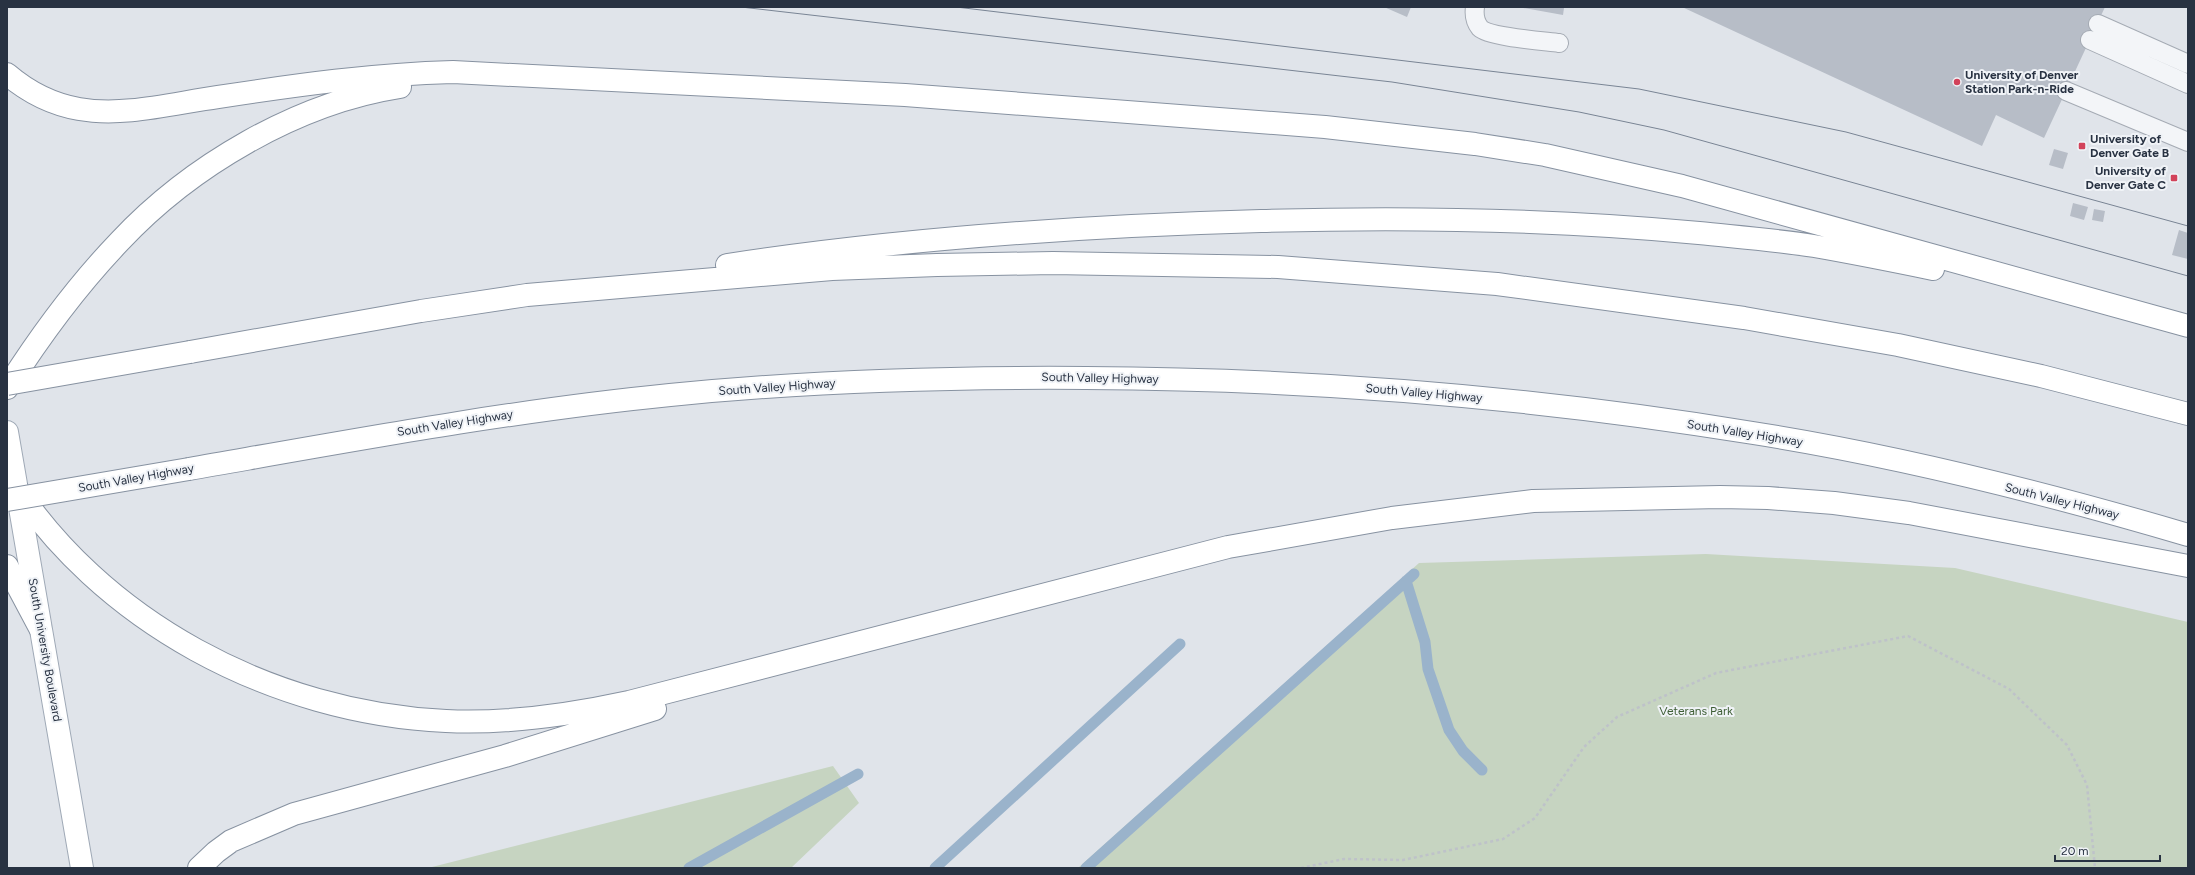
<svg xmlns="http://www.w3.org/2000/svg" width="2195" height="875" font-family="Figtree,sans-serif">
  <rect width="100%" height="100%" fill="#e0e4ea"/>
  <path fill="#c6d4c1" d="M1706 554 1955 568 2188 622V868H1078L1419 563Z
    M833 766 859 803 791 868H428Z"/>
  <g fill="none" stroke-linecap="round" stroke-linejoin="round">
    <path stroke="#9ab3cb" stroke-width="11" d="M1406 581 1425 642 1428 669 1449 730 1463 751 1482 770
      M689 868 858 774
      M935 868 1180 644
      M1086 868 1414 574"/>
  </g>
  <path fill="#b7bdc7" d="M1384 7H1411L1407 17Z
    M1518 7H1567L1564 8 1563 15Z
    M1682 7H2105L2044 138 1996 115 1982 146Z
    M2054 149 2068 153 2063 169 2049 165Z
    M2073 203 2088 207 2084 220 2070 216Z
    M2094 209 2105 211 2103 222 2092 220Z
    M2179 230 2188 233V259L2172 255Z"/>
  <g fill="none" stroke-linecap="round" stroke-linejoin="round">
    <g stroke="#a5abb4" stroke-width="20">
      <path id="lane" d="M1475 7C1474 14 1475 22 1480 28 1489 37 1544 41 1559 43
        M2098 24 2188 64
        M2090 40 2188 84
        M2066 91 2188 142"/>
    </g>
    <g stroke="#9fa9b6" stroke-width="24">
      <path id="primary" d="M7 432 82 868"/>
    </g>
    <g stroke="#8792a1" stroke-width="24">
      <path id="highway" d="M7 74C28 92 51 104 79 109 124 117 174 103 218 97 296 85 375 74 453 72L905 95 1325 127 1475 144 1545 155 1682 186 2188 326
        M727 265C904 238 1082 226 1261 221 1407 217 1553 219 1699 233 1737 237 1776 240 1814 246 1854 253 1894 261 1933 269
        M190 352 421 311 527 295 832 269 937 265 1053 263 1278 267 1497 284 1744 318 1898 345 2041 376 2188 414
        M7 388C40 336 77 286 119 242 190 166 297 103 400 87
        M189 469C349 441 509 411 670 395 809 381 947 377 1086 378 1309 379 1533 397 1753 433 1900 456 2046 493 2188 535
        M7 474C99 622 273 713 446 721 508 724 569 715 629 702L1228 547 1392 518 1533 501 1720 497 1768 498 1834 503 1909 513 2188 566
        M7 566 40 628
        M199 868 216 852 231 841 294 814 505 756 655 709"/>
    </g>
    <path stroke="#bec2c9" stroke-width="2.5" stroke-dasharray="3 3" stroke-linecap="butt" d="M1301 868 1344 859 1403 860 1503 839 1535 818 1584 747 1617 717 1716 673 1908 636 2009 689 2067 745 2087 785 2095 868"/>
    <use href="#lane" stroke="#f3f5f8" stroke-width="18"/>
    <use href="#primary" stroke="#fff" stroke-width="22"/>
    <use href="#highway" stroke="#fff" stroke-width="22"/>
    <path stroke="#798494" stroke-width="1" d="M741 7 1392 82 1579 112 1664 130 2188 276
      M956 7 1639 89 1846 132 2188 226"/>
    <g stroke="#8792a1" stroke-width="24" stroke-linecap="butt">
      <path id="highway-bridge" d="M7 384 190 352
        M7 500 189 469"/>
    </g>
    <use href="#highway-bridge" stroke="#fff" stroke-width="22"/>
  </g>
  <g fill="#d2425a" stroke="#f0f3f7" stroke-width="1.5">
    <circle cx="1957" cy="82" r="4"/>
    <rect x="2078" y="142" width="8" height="8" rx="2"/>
    <rect x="2170" y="174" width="8" height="8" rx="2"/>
  </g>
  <g text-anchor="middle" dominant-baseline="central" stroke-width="4" stroke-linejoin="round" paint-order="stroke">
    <g font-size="12" font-weight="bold" fill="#283242" stroke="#f0f3f7" text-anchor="start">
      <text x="1965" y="75">University of Denver<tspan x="1965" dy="14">Station Park-n-Ride</tspan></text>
      <text x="2090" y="139">University of<tspan x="2090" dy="14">Denver Gate B</tspan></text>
      <text x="2166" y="171" text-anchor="end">University of<tspan x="2166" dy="14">Denver Gate C</tspan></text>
    </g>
    <g font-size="12" fill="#283242" stroke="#f0f3f7">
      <text transform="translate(1100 378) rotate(1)">South Valley Highway</text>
      <text transform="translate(777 387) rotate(-4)">South Valley Highway</text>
      <text transform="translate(1424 393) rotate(5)">South Valley Highway</text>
      <text transform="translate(455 423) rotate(-9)">South Valley Highway</text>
      <text transform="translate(1745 433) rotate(9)">South Valley Highway</text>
      <text transform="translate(136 478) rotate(-10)">South Valley Highway</text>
      <text transform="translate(2062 501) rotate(14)">South Valley Highway</text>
      <text transform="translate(45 650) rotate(80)">South University Boulevard</text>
    </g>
    <g font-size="12" fill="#3e5e35" stroke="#f0f3f7">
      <text x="1696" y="711">Veterans Park</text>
    </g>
  </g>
  <rect width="2195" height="875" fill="none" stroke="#283242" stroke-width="16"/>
  <path d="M2055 855v6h105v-6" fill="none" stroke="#283242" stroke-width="2"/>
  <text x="2061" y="855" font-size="12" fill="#283242" stroke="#f0f3f7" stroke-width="3" paint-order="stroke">20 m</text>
</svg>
